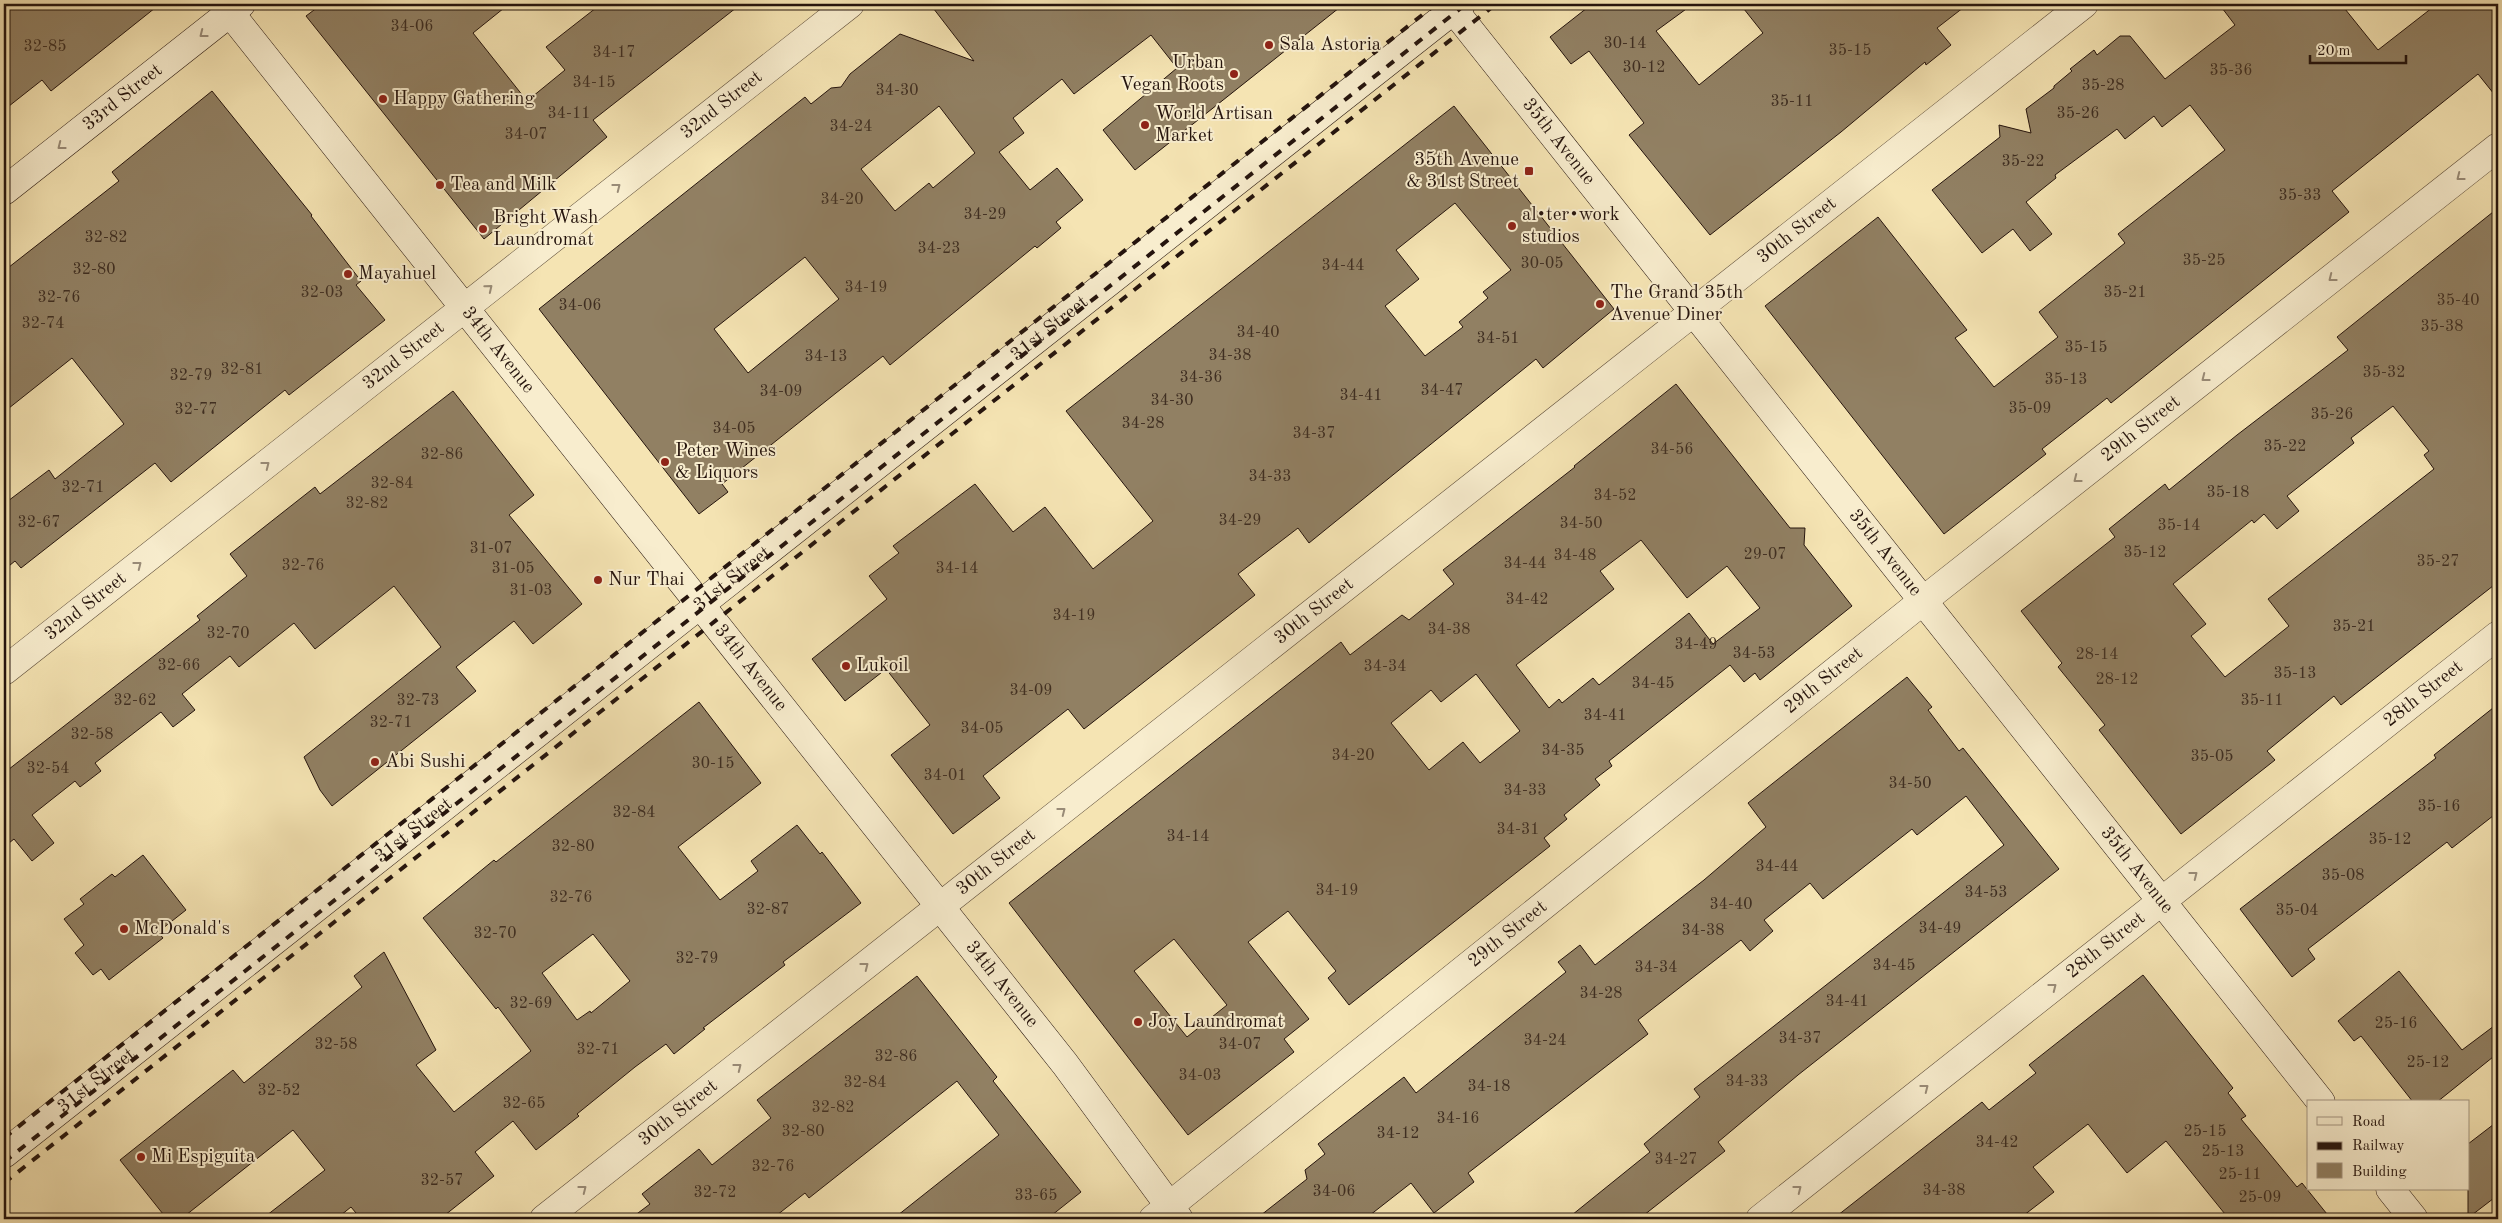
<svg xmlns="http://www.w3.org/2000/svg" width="2502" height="1223" font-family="'Old Standard TT',serif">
  <rect width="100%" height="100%" fill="#f5e4b3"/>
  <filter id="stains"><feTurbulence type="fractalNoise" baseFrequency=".004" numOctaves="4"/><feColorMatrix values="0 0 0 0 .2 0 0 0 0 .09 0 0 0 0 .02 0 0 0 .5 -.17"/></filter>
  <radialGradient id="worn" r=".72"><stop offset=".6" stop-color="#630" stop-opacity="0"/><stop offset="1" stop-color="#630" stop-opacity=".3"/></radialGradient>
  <path fill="#918063" stroke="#25140d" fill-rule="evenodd" d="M4 4H160L51 91 42 80 4 110Z
    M322 4H509L473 33 527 101 565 70 546 47 601 4H741L593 120 607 137 484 239 306 16Z
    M930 4H1344L1135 170 1103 130 1177 68 1151 35 1074 94 1062 79 1013 118 1024 133 999 152 1030 190 1057 168 1083 200 1056 222 1061 228 1037 248 1035 246 890 365 883 356 836 393 722 484 728 492 699 514 539 309 805 97 811 104 831 88 841 87 850 74 900 34 974 61ZM939 106 975 153 933 188 929 183 895 211 861 169ZM805 257 839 299 748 373 714 329Z
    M1592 4H1693L1656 31 1699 85 1763 33 1740 4H1968L1937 28 1951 45 1926 65 1925 62 1841 132 1710 235 1629 135 1644 123 1589 51 1571 64 1550 37Z
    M2219 4H2341L2378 50 2437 4H2498V99L2478 74 2332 191 2349 212 2111 403 2107 398 2042 449 2046 454 1944 534 1765 306 1878 217 1967 330 1955 338 1994 387 2058 337 2039 312 2125 243 2118 234 2225 150 2190 105 2162 127 2154 116 2125 139 2117 129 2055 175 2056 178 2026 202 2052 234 2030 251 2013 229 1982 253 1932 190 2000 137 1999 125 2031 133 2026 109 2054 88V86L2072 71 2070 69 2094 50 2097 55 2120 36H2130L2165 79 2235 25Z
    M212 91 312 215 311 216 361 281 356 285 385 320 289 395 285 390 171 482 155 463 21 568 15 561 4 570V504L49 470 55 479 124 424 72 358 4 412V271L119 181 112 172Z
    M1454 106 1614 309 1543 368 1536 359 1309 543 1298 528 1238 574 1255 595 1084 729 1068 709 983 776 1000 798 953 834 891 755 930 725 886 669 845 701 812 659 887 599 869 576 899 553 893 546 975 484 1013 532 1045 507 1093 569 1153 521 1066 411ZM1455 203 1511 270 1483 292 1488 298 1459 322 1463 327 1425 356 1385 306 1419 279 1396 250Z
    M2498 208V582L2341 705 2334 696 2267 751 2275 760 2181 834 2099 730 2105 725 2058 667 2062 663 2021 611 2115 537 2109 529 2165 484 2169 490 2237 435 2348 350 2337 337ZM2393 406 2429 451 2424 455 2434 469 2268 599 2289 626 2225 677 2191 636 2206 624 2173 584 2252 520 2254 523 2264 514 2277 529 2299 511 2287 496 2354 443 2351 438Z
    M1676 384 1790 528H1805L1804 545 1852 606 1760 680 1755 673 1744 682 1730 665 1662 719 1609 761 1612 766 1595 779 1600 785 1564 815 1567 819 1544 838 1550 846 1349 1005 1328 978 1336 971 1288 911 1248 942 1309 1019 1284 1039 1294 1052 1188 1135 1009 903 1341 642 1350 655 1402 615 1409 620 1454 584 1443 570 1575 467 1574 466ZM1641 540 1687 598 1727 566 1760 608 1713 644 1689 613 1599 685 1593 678 1562 703 1559 699 1549 708 1516 665 1614 589 1600 571ZM1476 674 1520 731 1480 763 1463 742 1429 770 1391 723 1431 690 1441 702ZM1174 939 1227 1005 1187 1037 1134 971Z
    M453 391 534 495 509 515 582 604 533 644 514 621 456 667 476 691 332 806 320 790 304 757 441 647 394 586 315 649 294 623 239 667 230 656 182 694 195 710 173 727 161 712 95 763 101 771 80 787 75 781 32 815 54 843 32 861 14 839 4 847V773L200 620 197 616 247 576 230 554 315 487 320 494Z
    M1907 677 1932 707 1928 710 1959 751 1963 748 2059 869 1798 1075 1718 1142 1725 1151 1639 1219H1567L1650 1152 1644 1144 1700 1097 1694 1089 2004 845 1966 796 1917 835 1912 829 1823 899 1810 883 1764 920 1773 931 1750 951 1741 940 1638 1020 1648 1034 1468 1173 1474 1182 1434 1213 1411 1183 1365 1219H1256L1307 1179 1305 1170 1325 1154 1318 1144 1404 1077 1416 1093 1566 972 1558 962 1580 945 1595 965 1704 880 1766 827 1748 803Z
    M699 702 761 783 678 847 720 900 758 871 751 861 797 825 820 854 822 852 861 903 783 962 785 965 703 1028 705 1029 674 1054 666 1044 635 1067 577 1114 579 1116 536 1150 513 1121 475 1152 494 1176 440 1219H361L351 1207 336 1219H262L325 1170 293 1130 181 1219H167L120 1160 233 1070 244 1083 362 987 354 976 384 952 436 1050 416 1065 454 1112 531 1051 498 1007 496 1009 423 918 494 860 496 862ZM593 934 630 981 591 1013 590 1011 577 1020 542 973Z
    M2498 704V812L2452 848 2447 842 2308 949 2315 959 2292 977 2240 909 2436 758 2434 755Z
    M143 855 186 910 158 932 163 938 109 980 101 969 93 975 75 953 84 945 64 919 84 904 80 899 112 874 115 877Z
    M2399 971 2462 1050 2498 1023V1053L2437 1102H2413L2361 1036 2354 1041 2338 1021Z
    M2143 975 2233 1088 2228 1093 2246 1116 2241 1119 2297 1187 2302 1183 2331 1219H2229L2166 1141 2127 1173 2088 1124 2033 1167 2054 1192 2019 1219H1833L1982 1102 1989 1110 2036 1073 2029 1065Z
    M917 976 997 1077 993 1081 1081 1192 1047 1219H893L999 1135 957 1081 809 1198 805 1193 772 1219H630L650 1204 642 1194 699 1149 712 1165 771 1118 757 1100Z
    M2498 1121V1195L2468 1218V1144Z"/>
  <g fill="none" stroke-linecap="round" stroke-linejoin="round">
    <g stroke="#594836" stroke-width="29">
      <g id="street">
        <path id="s1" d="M4 671 850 4"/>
        <path id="s2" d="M544 1219 2084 4"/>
        <path id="s3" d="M1153 1219 1924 600 2498 147"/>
        <path id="s4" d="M1760 1219 2498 635"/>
      </g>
    </g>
    <g stroke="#25140d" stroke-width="29">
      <g id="secondary">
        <path id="s5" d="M223 4 1065 1064 1179 1219"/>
        <path id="s6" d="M1449 4 2321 1102"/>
        <path id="s7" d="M4 191 241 4"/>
        <path id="s8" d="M4 1154 1461 4"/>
        <path d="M2390 1189 2414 1219"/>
      </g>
    </g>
    <use href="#street" stroke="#f8edce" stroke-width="28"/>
    <use href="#secondary" stroke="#f8edce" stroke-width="28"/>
    <path stroke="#25140d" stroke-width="4" stroke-dasharray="9 9" stroke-linecap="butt" d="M4 1138 1436 4
      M4 1162 1466 4
      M4 1183 1496 4"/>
  </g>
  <defs><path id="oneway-chevron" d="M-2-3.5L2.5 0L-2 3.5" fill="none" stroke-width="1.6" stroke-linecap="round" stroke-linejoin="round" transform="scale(1.25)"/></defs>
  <g stroke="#998b77">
    <use href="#oneway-chevron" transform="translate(203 34) rotate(142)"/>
    <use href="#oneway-chevron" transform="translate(61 146) rotate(142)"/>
    <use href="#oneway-chevron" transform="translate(2460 177) rotate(142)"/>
    <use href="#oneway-chevron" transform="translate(617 187) rotate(-38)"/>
    <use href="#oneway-chevron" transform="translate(2332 278) rotate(142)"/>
    <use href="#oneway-chevron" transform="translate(489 288) rotate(-39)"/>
    <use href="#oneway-chevron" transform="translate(2205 378) rotate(142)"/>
    <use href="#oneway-chevron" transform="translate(266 465) rotate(-38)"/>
    <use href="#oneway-chevron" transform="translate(2077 479) rotate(142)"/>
    <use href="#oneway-chevron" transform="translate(138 565) rotate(-38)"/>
    <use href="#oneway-chevron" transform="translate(1062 811) rotate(-38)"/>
    <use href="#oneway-chevron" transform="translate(2194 875) rotate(-38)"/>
    <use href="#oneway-chevron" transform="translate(865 966) rotate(-38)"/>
    <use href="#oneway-chevron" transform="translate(2053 987) rotate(-38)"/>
    <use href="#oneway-chevron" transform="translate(738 1067) rotate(-38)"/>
    <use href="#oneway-chevron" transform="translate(1925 1088) rotate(-38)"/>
    <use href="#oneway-chevron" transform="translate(583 1189) rotate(-38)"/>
    <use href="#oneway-chevron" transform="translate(1798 1189) rotate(-38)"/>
  </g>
  <g fill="#8f2418" stroke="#f8edce" stroke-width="2">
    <circle cx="1269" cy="45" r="5"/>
    <circle cx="1234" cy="74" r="5"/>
    <circle cx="383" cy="99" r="5"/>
    <circle cx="1145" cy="125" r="5"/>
    <rect x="1524" y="166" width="10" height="10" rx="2.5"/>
    <circle cx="440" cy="185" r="5"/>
    <circle cx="1512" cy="226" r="5"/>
    <circle cx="483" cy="229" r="5"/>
    <circle cx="348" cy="274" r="5"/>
    <circle cx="1600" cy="304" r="5"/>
    <circle cx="665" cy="462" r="5"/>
    <circle cx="598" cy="580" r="5"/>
    <circle cx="846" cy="666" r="5"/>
    <circle cx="375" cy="762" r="5"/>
    <circle cx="124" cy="929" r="5"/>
    <circle cx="1138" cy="1022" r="5"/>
    <circle cx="141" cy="1157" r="5"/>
  </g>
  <g text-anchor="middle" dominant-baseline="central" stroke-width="4" stroke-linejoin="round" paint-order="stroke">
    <g font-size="16" fill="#402f22">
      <text x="412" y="27">34-06</text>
      <text x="1625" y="44">30-14</text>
      <text x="45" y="47">32-85</text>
      <text x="1850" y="51">35-15</text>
      <text x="614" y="53">34-17</text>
      <text x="1644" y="68">30-12</text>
      <text x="2231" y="71">35-36</text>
      <text x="594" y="83">34-15</text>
      <text x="2103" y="86">35-28</text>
      <text x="897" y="91">34-30</text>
      <text x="1792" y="102">35-11</text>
      <text x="569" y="114">34-11</text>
      <text x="2078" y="114">35-26</text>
      <text x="851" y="127">34-24</text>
      <text x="526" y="135">34-07</text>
      <text x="2023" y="162">35-22</text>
      <text x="2300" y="196">35-33</text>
      <text x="842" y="200">34-20</text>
      <text x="985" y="215">34-29</text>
      <text x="106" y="238">32-82</text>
      <text x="939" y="249">34-23</text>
      <text x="2204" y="261">35-25</text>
      <text x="1542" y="264">30-05</text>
      <text x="1343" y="266">34-44</text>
      <text x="94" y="270">32-80</text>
      <text x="866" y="288">34-19</text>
      <text x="322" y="293">32-03</text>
      <text x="2125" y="293">35-21</text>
      <text x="59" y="298">32-76</text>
      <text x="2458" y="301">35-40</text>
      <text x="580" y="306">34-06</text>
      <text x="43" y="324">32-74</text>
      <text x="2442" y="327">35-38</text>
      <text x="1258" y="333">34-40</text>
      <text x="1498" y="339">34-51</text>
      <text x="2086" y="348">35-15</text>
      <text x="1230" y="356">34-38</text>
      <text x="826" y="357">34-13</text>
      <text x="242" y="370">32-81</text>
      <text x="2384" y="373">35-32</text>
      <text x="191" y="376">32-79</text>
      <text x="1201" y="378">34-36</text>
      <text x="2066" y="380">35-13</text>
      <text x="1442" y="391">34-47</text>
      <text x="781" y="392">34-09</text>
      <text x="1361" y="396">34-41</text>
      <text x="1172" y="401">34-30</text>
      <text x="2030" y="409">35-09</text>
      <text x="196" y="410">32-77</text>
      <text x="2332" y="415">35-26</text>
      <text x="1143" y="424">34-28</text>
      <text x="734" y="429">34-05</text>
      <text x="1314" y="434">34-37</text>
      <text x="2285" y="447">35-22</text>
      <text x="1672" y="450">34-56</text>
      <text x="442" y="455">32-86</text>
      <text x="1270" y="477">34-33</text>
      <text x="392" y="484">32-84</text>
      <text x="83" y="488">32-71</text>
      <text x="2228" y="493">35-18</text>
      <text x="1615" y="496">34-52</text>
      <text x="367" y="504">32-82</text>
      <text x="1240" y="521">34-29</text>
      <text x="39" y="523">32-67</text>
      <text x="1581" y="524">34-50</text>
      <text x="2179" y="526">35-14</text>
      <text x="491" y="549">31-07</text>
      <text x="2145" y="553">35-12</text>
      <text x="1765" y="555">29-07</text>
      <text x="1575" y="556">34-48</text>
      <text x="2438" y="562">35-27</text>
      <text x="1525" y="564">34-44</text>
      <text x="303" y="566">32-76</text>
      <text x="513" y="569">31-05</text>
      <text x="957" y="569">34-14</text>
      <text x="531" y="591">31-03</text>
      <text x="1527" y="600">34-42</text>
      <text x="1074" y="616">34-19</text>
      <text x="2354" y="627">35-21</text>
      <text x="1449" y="630">34-38</text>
      <text x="228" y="634">32-70</text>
      <text x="1696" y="645">34-49</text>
      <text x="1754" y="654">34-53</text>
      <text x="2097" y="655">28-14</text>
      <text x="179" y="666">32-66</text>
      <text x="1385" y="667">34-34</text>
      <text x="2295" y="674">35-13</text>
      <text x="2117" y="680">28-12</text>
      <text x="1653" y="684">34-45</text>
      <text x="1031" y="691">34-09</text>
      <text x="135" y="701">32-62</text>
      <text x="418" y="701">32-73</text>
      <text x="2262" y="701">35-11</text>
      <text x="1605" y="716">34-41</text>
      <text x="391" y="723">32-71</text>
      <text x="982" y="729">34-05</text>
      <text x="92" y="735">32-58</text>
      <text x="1563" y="751">34-35</text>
      <text x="1353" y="756">34-20</text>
      <text x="2212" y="757">35-05</text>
      <text x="713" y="764">30-15</text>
      <text x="48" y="769">32-54</text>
      <text x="945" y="776">34-01</text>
      <text x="1910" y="784">34-50</text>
      <text x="1525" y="791">34-33</text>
      <text x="2439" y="807">35-16</text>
      <text x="634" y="813">32-84</text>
      <text x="1518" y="830">34-31</text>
      <text x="1188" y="837">34-14</text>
      <text x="2390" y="840">35-12</text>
      <text x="573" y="847">32-80</text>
      <text x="1777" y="867">34-44</text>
      <text x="2343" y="876">35-08</text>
      <text x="1337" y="891">34-19</text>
      <text x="1986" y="893">34-53</text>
      <text x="571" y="898">32-76</text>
      <text x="1731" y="905">34-40</text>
      <text x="768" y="910">32-87</text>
      <text x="2297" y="911">35-04</text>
      <text x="1940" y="929">34-49</text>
      <text x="1703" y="931">34-38</text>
      <text x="495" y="934">32-70</text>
      <text x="697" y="959">32-79</text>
      <text x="1894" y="966">34-45</text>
      <text x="1656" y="968">34-34</text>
      <text x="1601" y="994">34-28</text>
      <text x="1847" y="1002">34-41</text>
      <text x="531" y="1004">32-69</text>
      <text x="2396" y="1024">25-16</text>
      <text x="1800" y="1039">34-37</text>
      <text x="1545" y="1041">34-24</text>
      <text x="336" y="1045">32-58</text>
      <text x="1240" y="1045">34-07</text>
      <text x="598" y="1050">32-71</text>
      <text x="896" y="1057">32-86</text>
      <text x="2428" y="1063">25-12</text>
      <text x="1200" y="1076">34-03</text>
      <text x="1747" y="1082">34-33</text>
      <text x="865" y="1083">32-84</text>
      <text x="1489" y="1087">34-18</text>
      <text x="279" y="1091">32-52</text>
      <text x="524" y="1104">32-65</text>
      <text x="833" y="1108">32-82</text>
      <text x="1458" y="1119">34-16</text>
      <text x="803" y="1132">32-80</text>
      <text x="2205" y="1132">25-15</text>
      <text x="1398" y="1134">34-12</text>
      <text x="1997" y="1143">34-42</text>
      <text x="2223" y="1152">25-13</text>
      <text x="1676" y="1160">34-27</text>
      <text x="773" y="1167">32-76</text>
      <text x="2240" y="1175">25-11</text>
      <text x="442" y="1181">32-57</text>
      <text x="1944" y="1191">34-38</text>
      <text x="1334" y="1192">34-06</text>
      <text x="715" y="1193">32-72</text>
      <text x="1036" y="1196">33-65</text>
      <text x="2260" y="1198">25-09</text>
    </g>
    <g font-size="19" fill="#25140d" stroke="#f8edce" text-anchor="start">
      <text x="1279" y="45">Sala Astoria</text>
      <text x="1224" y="63" text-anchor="end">Urban<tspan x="1224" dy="22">Vegan Roots</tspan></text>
      <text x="393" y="99">Happy Gathering</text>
      <text x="1155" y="114">World Artisan<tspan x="1155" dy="22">Market</tspan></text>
      <text x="1519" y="160" text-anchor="end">35th Avenue<tspan x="1519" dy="22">&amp; 31st Street</tspan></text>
      <text x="450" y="185">Tea and Milk</text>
      <text x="1522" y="215">al•ter•work<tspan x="1522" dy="22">studios</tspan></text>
      <text x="493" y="218">Bright Wash<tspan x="493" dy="22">Laundromat</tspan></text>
      <text x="358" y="274">Mayahuel</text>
      <text x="1610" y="293">The Grand 35th<tspan x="1610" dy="22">Avenue Diner</tspan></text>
      <text x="675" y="451">Peter Wines<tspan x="675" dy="22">&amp; Liquors</tspan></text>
      <text x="608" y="580">Nur Thai</text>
      <text x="856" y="666">Lukoil</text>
      <text x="385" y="762">Abi Sushi</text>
      <text x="134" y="929">McDonald's</text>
      <text x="1148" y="1022">Joy Laundromat</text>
      <text x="151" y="1157">Mi Espiguita</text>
    </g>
    <g font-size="19" fill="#25140d" stroke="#f8edce">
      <text stroke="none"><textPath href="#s7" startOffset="151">33rd Street</textPath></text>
      <text stroke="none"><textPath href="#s1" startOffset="914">32nd Street</textPath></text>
      <text stroke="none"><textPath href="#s6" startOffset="176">35th Avenue</textPath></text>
      <text stroke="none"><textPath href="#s2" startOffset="1596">30th Street</textPath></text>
      <text stroke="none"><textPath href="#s8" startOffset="1332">31st Street</textPath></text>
      <text stroke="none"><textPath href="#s5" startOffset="442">34th Avenue</textPath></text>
      <text stroke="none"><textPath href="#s1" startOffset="509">32nd Street</textPath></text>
      <text stroke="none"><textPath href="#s3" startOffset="1265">29th Street</textPath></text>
      <text stroke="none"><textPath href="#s6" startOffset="701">35th Avenue</textPath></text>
      <text stroke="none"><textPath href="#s8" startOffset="928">31st Street</textPath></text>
      <text stroke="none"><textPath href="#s1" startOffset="104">32nd Street</textPath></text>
      <text stroke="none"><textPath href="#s2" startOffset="981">30th Street</textPath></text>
      <text stroke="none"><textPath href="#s5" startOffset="848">34th Avenue</textPath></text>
      <text stroke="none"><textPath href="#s3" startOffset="860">29th Street</textPath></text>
      <text stroke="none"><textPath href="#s4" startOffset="846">28th Street</textPath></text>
      <text stroke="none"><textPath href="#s8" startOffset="522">31st Street</textPath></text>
      <text stroke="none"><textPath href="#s2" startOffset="576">30th Street</textPath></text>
      <text stroke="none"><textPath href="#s6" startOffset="1106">35th Avenue</textPath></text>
      <text stroke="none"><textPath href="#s3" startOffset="455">29th Street</textPath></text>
      <text stroke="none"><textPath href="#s4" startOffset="441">28th Street</textPath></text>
      <text stroke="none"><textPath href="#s5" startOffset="1252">34th Avenue</textPath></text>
      <text stroke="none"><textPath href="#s8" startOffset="118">31st Street</textPath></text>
      <text stroke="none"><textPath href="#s2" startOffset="171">30th Street</textPath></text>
    </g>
  </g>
  <rect width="2502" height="1223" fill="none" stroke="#f5e4b3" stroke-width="20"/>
  <rect x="5" y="5" width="2492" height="1213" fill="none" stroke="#25140d" stroke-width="2.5"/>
  <rect x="10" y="10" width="2482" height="1203" fill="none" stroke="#25140d"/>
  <rect x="2307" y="1100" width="162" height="90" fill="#f8edce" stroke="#a49681"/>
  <rect x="2317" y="1117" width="25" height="8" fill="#f8edce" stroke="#a49681"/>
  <text x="2352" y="1126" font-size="15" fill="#25140d">Road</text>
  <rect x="2317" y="1142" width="25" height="8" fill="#25140d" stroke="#a49681"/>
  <text x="2352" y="1150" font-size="15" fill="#25140d">Railway</text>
  <rect x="2317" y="1163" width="25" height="15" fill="#918063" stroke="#a49681"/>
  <text x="2352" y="1176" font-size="15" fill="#25140d">Building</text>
  <path d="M2310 55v8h96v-8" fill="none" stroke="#25140d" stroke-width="2.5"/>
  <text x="2317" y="55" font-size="15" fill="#25140d" stroke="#f8edce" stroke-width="4" paint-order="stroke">20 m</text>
  <rect width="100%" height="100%" filter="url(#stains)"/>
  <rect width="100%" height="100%" fill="url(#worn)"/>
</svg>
